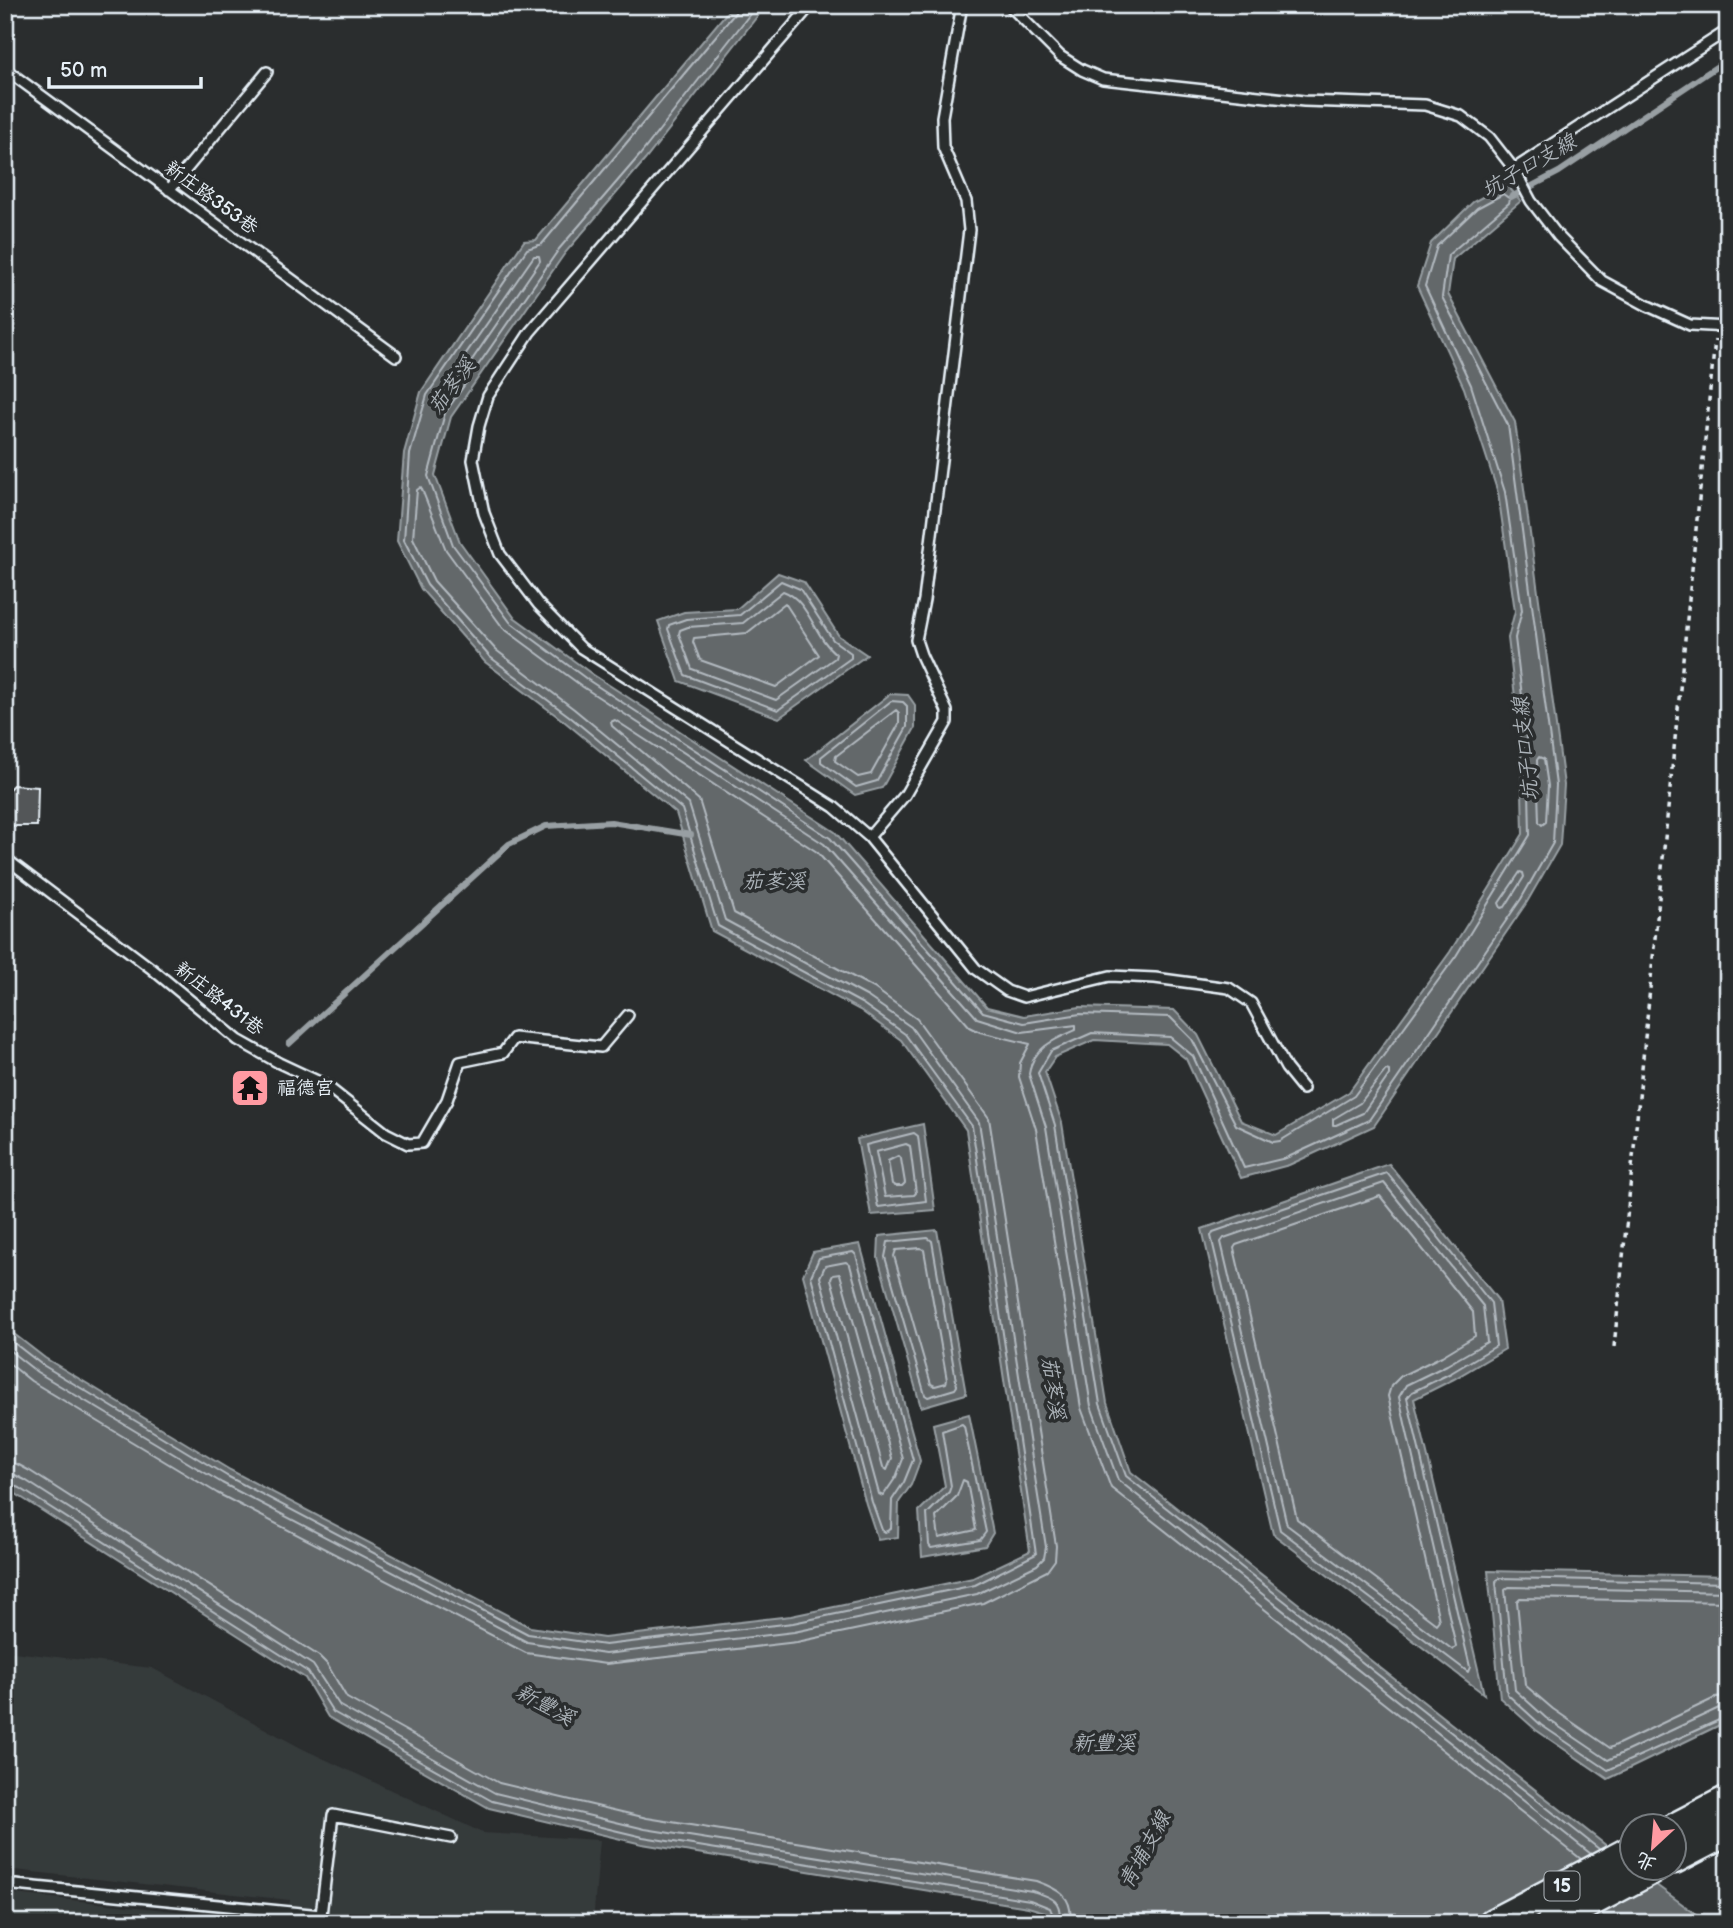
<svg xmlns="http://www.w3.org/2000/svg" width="1733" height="1928" font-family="'Balsamiq Sans','LXGW WenKai TC',sans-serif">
  <rect width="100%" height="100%" fill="#2a2d2e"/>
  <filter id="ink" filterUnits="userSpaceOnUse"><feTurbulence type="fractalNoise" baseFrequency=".0143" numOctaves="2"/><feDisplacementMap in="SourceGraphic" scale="14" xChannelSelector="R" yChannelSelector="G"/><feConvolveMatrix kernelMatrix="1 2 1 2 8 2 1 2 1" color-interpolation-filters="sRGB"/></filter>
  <g filter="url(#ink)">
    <path fill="#363a3b" d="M5 1651 152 1668 303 1749 483 1833 600 1840 593 1923H5V1893L287 1923 290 1900 5 1869Z"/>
    <path fill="#63686b" stroke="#989fa3" stroke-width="2" d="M733 5H766L645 160 565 253 451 417 435 475 460 542 514 617 592 674 835 832 987 1007 1024 1016 1080 1007 1174 1010 1198 1035 1241 1121 1276 1135 1349 1092 1450 952 1523 834 1521 747 1508 638 1515 611 1498 493 1464 388 1417 286 1431 243 1473 202 1506 184 1521 201 1453 259 1448 294 1515 422 1564 785 1560 845 1527 902 1374 1126 1289 1165 1241 1178 1186 1059 1167 1044 1094 1040 1055 1057 1045 1072 1062 1123 1107 1403 1131 1472 1659 1887 1708 1923H1044L1045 1912 1028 1907 642 1844 489 1808 328 1717 305 1678 5 1487V1327L45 1358 230 1470 530 1627 604 1638 791 1616 973 1578 1030 1551 966 1130 901 1040 860 1010 712 931 676 813 565 722 485 662 421 589 397 541 404 453 421 392 524 241 536 240Z
      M778 573 804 582 839 636 867 655 779 718 679 681 658 621 684 612 737 609Z
      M890 694 908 695 915 705V728L882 788 855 795 806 760Z
      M923 1124 935 1210 871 1215 857 1139Z
      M1389 1164 1498 1300 1505 1349 1454 1379 1414 1399 1484 1694 1273 1534 1202 1229Z
      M937 1230 966 1394 921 1407 878 1258 879 1236Z
      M860 1244 920 1461 911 1485 899 1502 898 1537 878 1540 866 1504 803 1275 813 1252Z
      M969 1414 993 1533 985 1546 922 1557 919 1511 945 1486 933 1424Z
      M1488 1571 1728 1576V1721L1608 1779 1536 1730 1500 1698Z"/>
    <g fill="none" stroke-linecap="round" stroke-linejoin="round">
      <path stroke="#b3bac0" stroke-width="2" d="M757 5 640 155 559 249 445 413 428 476 453 545 510 622 588 680 830 838 983 1012 1024 1023 1080 1014 1170 1017 1192 1039 1236 1125 1273 1142 1280 1141 1354 1096 1456 956 1530 835 1528 746 1515 638 1522 610 1505 492 1471 385 1425 286 1437 246 1477 208 1503 194 1510 199 1509 203 1448 255 1442 297 1508 425 1556 785 1553 843 1521 899 1369 1120 1286 1158 1244 1168 1193 1056 1170 1037 1092 1033 1051 1051 1038 1073 1055 1125 1100 1404 1126 1476 1599 1849
        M534 256H539L540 261 441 405H436L435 398Z
        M781 581 800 589 833 640 851 653V658L778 710 685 675 668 629 669 625 686 619 740 615Z
        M783 591C809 600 814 637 836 654L835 658 776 700 692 669 679 634 680 630 688 627 743 623Z
        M785 603 819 655 776 687 700 660 693 642 694 638 747 633Z
        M891 701 903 702 907 706V727L877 781 856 787 821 762V757Z
        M896 710 899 713V724L871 774 858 777 835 761 836 756Z
        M1539 757 1544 759 1548 786 1546 822 1542 825 1539 822 1537 760Z
        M1520 872 1523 873 1524 877 1505 907 1501 908 1499 903Z
        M1386 1070 1389 1071V1075L1363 1113 1336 1125H1333V1119L1360 1103Z
        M914 1133 918 1136 926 1201 878 1207 866 1145Z
        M906 1144 910 1146 916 1193 914 1195 885 1197 876 1152Z
        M898 1156 901 1159 905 1183 902 1186H895L892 1184 888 1161Z
        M1387 1173 1491 1303 1496 1346 1451 1373 1412 1392 1407 1398 1470 1667 1468 1672 1280 1530 1211 1236 1213 1232Z
        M1384 1183 1483 1306 1487 1342 1447 1365 1406 1385 1399 1397 1456 1646 1453 1650 1287 1525 1221 1242 1224 1238Z
        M1380 1196 1473 1312 1475 1336 1442 1356 1401 1376 1391 1386 1388 1396 1439 1620 1436 1624 1297 1519 1234 1248 1236 1245Z
        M928 1238 932 1241 957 1386 955 1389 928 1397 925 1395 885 1257 888 1242Z
        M921 1248 924 1250 947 1380 946 1383 935 1386 931 1384 894 1256 896 1250Z
        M853 1252 856 1255 913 1460 904 1482 892 1500 891 1529 885 1532 882 1530 872 1502 811 1276 819 1258Z
        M846 1262 850 1265 903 1459 896 1477 883 1496 879 1494 820 1277 825 1266Z
        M840 1274 892 1458 887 1470 883 1467 831 1279 833 1275Z
        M5 1336 41 1364 227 1476 528 1634 605 1645 793 1623 975 1585 1036 1554 972 1126 905 1034 863 1004 718 926 682 809 569 716 490 657 427 585 404 540 410 454 427 395 527 249 542 244 735 13 737 5
        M5 1347 37 1372 222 1483 527 1642 605 1654 794 1632 977 1594 1037 1565 1044 1558 1046 1547 979 1122 911 1027 868 997 725 920 689 804 574 709 496 650 434 581 413 538 417 490 421 487 446 550 503 628 583 687 824 844 977 1018 1022 1032 1076 1025V1030C1055 1039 1032 1048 1029 1074L1046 1127 1091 1406 1118 1480 1591 1854
        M5 1360 31 1381 217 1493 526 1653 606 1664 797 1642 983 1603 1047 1571 1055 1560 1056 1546 989 1118 917 1019 874 988 734 913 699 800 612 726 611 722 615 720 817 852 970 1027 980 1032 1030 1044 1020 1063 1019 1077 1036 1129 1081 1408 1111 1488 1581 1859
        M962 1424 964 1426 986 1532 980 1540 931 1548 929 1545 927 1514 949 1492 951 1486 942 1431Z
        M5 1463 17 1464 30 1471 319 1656 327 1664 347 1698 499 1783 647 1818 1036 1881C1058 1889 1074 1896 1070 1923
        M5 1473 13 1474 25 1480 313 1665 340 1706 495 1793 645 1829 1032 1891C1051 1897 1063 1899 1059 1923
        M963 1480 967 1482 976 1530 939 1538 936 1517 957 1496Z
        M5 1482 20 1488 308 1672 333 1712 492 1801 643 1837 1030 1900 1050 1908 1052 1913 1051 1923
        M1728 1583 1499 1578 1496 1582 1507 1694 1541 1725 1608 1770 1728 1716
        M1728 1592 1509 1587 1505 1590 1515 1690 1546 1718 1608 1760 1719 1708 1728 1707
        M1728 1602 1520 1598 1517 1601 1525 1685 1553 1709 1610 1748 1715 1698 1728 1696"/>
      <path stroke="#989fa3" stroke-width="6" d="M1511 197 1559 172 1728 59
        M289 1044 509 844 546 826 611 822 691 835"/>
    </g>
    <path fill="#535759" stroke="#e8f1f8" stroke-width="2" d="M13 785 38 787 37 826H5V793Z
      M255 1075 265 1091 246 1102 237 1085Z"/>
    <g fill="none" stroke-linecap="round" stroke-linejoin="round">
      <g stroke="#e8f1f8" stroke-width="14">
        <path id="service" d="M811 5 530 332 488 396 479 426 473 460 484 513 500 554 538 604 581 648 834 807 869 837 976 969 1007 991 1024 997 1110 976 1155 978 1229 988 1251 1003 1286 1068 1303 1089
          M1009 5 1060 56 1082 70 1103 79 1304 101 1425 105 1461 116 1489 137 1514 169 1531 201 1558 236 1602 281 1648 306 1690 325 1728 327
          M5 69 396 356
          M1514 169 1728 30
          M169 190 267 72
          M869 837 905 795 947 722V711L921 655 916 640 924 600 969 230 966 201 943 147 942 117 962 5
          M5 858 152 969 238 1040 279 1063 324 1084 386 1133 408 1144 422 1143 447 1100 460 1062 503 1053 514 1038 601 1047 628 1015
          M5 1884 321 1915 333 1815 451 1838"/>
      </g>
      <g stroke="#e8f1f8" stroke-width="33">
        <path id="primary" d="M1674 1828 1728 1800
          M1674 1859 1728 1831
          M1493 1923 1632 1850
          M1551 1923 1655 1868"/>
      </g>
      <path stroke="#e8f1f8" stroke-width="3.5" stroke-dasharray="5 5" stroke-linecap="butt" d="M1614 1347 1715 340"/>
      <use href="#service" stroke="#2a2d2e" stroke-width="9"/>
      <use href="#primary" stroke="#2a2d2e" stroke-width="28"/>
    </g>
  </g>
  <defs>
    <g id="temple-square" transform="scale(2.0125)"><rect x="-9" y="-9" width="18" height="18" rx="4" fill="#ff9aa2" stroke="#2a2d2e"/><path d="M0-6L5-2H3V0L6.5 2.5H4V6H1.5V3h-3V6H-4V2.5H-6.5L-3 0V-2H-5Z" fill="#111"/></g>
  </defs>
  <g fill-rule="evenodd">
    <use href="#temple-square" x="250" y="1088"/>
  </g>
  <g text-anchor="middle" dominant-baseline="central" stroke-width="7" stroke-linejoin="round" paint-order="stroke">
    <rect fill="#2a2d2e" stroke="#afb6bb" stroke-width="2" x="1544.5" y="1871.5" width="35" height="29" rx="5"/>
    <g font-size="18" font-weight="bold" fill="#e8f1f8">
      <text x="1562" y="1886">15</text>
    </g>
    <g font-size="19" fill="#e8f1f8" stroke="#2a2d2e">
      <text transform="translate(211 198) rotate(36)">新庄路353巷</text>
      <text transform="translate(219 999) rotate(38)">新庄路431巷</text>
    </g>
    <g font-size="19" fill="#e8f1f8" stroke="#2a2d2e" text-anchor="start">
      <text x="277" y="1088">福德宫</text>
    </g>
    <g font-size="21" font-style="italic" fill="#acb3b9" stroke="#2a2d2e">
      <text transform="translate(1529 166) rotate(-30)">坑子口支線</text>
      <text transform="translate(452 386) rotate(-53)">茄苳溪</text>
      <text transform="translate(1526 749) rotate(-96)">坑子口支線</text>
      <text x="774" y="881">茄苳溪</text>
      <text transform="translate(1053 1388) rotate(82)">茄苳溪</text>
      <text transform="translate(545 1705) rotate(29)">新豐溪</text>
      <text x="1104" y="1743">新豐溪</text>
      <text transform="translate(1145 1850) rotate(-61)">青埔支線</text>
    </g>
  </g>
  <rect width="1733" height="1928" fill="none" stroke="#2a2d2e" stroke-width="28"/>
  <rect x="14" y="14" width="1705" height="1900" fill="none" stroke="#e8f1f8" stroke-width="2.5" filter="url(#ink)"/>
  <g transform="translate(1653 1847) rotate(206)"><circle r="33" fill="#2a2d2e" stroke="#767b7f" stroke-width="2"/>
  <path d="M0-5L12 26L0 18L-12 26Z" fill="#ff9aa2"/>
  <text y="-10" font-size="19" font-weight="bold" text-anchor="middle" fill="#e8f1f8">北</text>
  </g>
  <path d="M49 77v10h152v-10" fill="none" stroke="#e8f1f8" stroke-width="3.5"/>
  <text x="60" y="77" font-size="21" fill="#e8f1f8" stroke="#2a2d2e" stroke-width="5" paint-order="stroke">50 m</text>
</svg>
